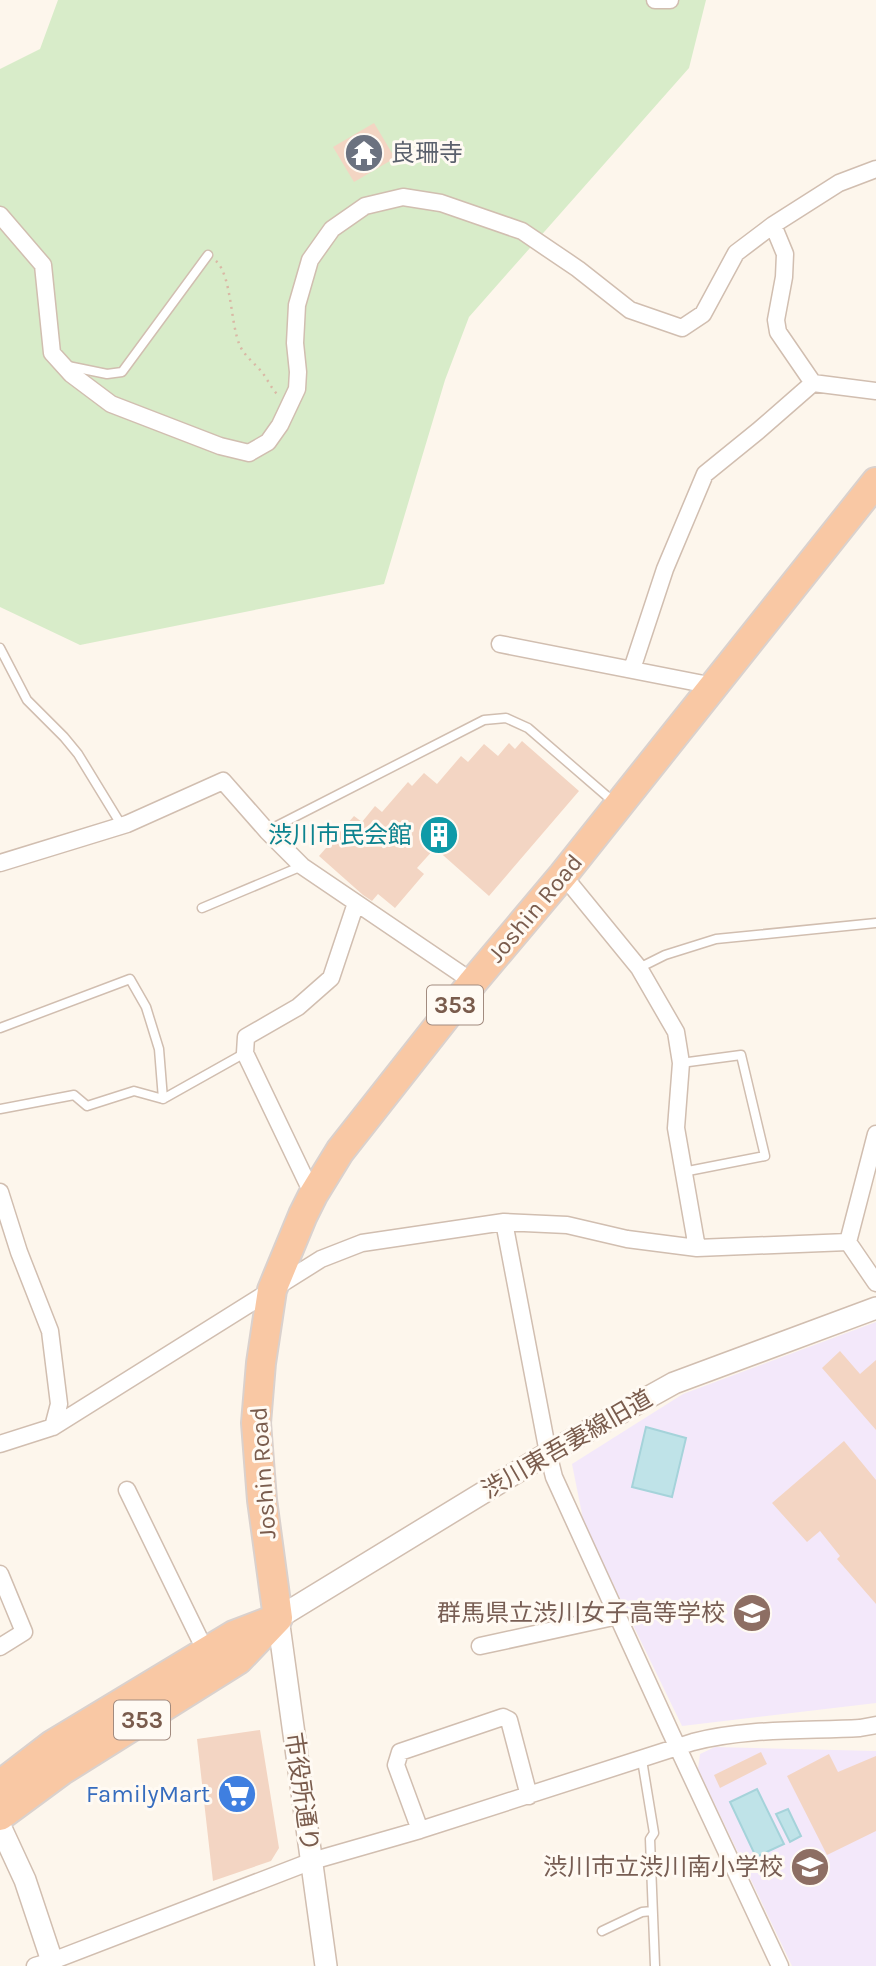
<svg xmlns="http://www.w3.org/2000/svg" width="876" height="1966" font-family="Karla,'Noto Sans JP',sans-serif">
  <rect width="100%" height="100%" fill="#fdf6ec"/>
  <path fill="#f3e8fa" d="M876 1322V1703L682 1726 584 1524 572 1464 683 1394Z
    M715 1747 876 1751V1966H792L698 1769 700 1754Z"/>
  <path fill="#d8ecc9" d="M58 0H706L689 68 469 317 445 380 384 584 80 645 0 607V69L40 49Z"/>
  <path fill="#bfe3e8" stroke="#a5d3da" stroke-width="2" d="M646 1427 686 1438 672 1497 632 1487Z
    M757 1789 784 1844 756 1857 730 1802Z
    M788 1809 801 1836 790 1842 776 1814Z"/>
  <path fill="#f3d5c3" d="M374 123 395 158 354 182 333 147Z
    M522 741 579 791 489 896 435 848 417 868 424 874 395 908 378 894 372 901 363 895 319 856 354 816 362 822 375 806 382 812 408 782 412 786 424 773 437 784 461 756 468 762 484 744 498 756 509 743 515 749Z
    M840 1351 860 1374 876 1360V1430L822 1368Z
    M844 1441 876 1480V1604L837 1559 840 1556 820 1531 807 1542 772 1503Z
    M260 1730 279 1848 271 1861 213 1881 197 1739Z
    M761 1752 767 1764 720 1788 714 1775Z
    M829 1754 838 1772 876 1756V1831L827 1855 787 1776Z"/>
  <g fill="none" stroke-linecap="round" stroke-linejoin="round">
    <g stroke="#d1beb0" stroke-width="11">
      <path id="service" d="M68 366 107 374 122 372 208 255
        M0 648 27 700 64 737 78 754 122 826
        M267 831 484 720 506 718 528 728 616 804
        M202 908 302 866
        M639 968 665 955 716 939 876 923
        M0 1028 130 979 146 1007 159 1049 163 1099
        M681 1063 741 1055 765 1156 683 1172
        M0 1109 74 1095 87 1106 134 1091 163 1099 245 1053
        M642 1760 654 1833 650 1839 655 1966
        M602 1931 642 1912 652 1911"/>
    </g>
    <g stroke="#d1beb0" stroke-width="19">
      <path id="minor" d="M655 0H670
        M0 215 43 265 52 353 71 374 111 404 220 446 249 453 268 442 280 425 297 389 298 372 295 343 297 305 310 260 332 229 365 206 403 197 441 203 522 231 578 269 630 310 682 328 703 314 736 253 773 225 839 183 876 169
        M773 225 785 254 784 277 776 320 778 332 813 383 876 391
        M500 644 714 686
        M632 669 665 569 705 474 758 431 813 383
        M0 863 127 824 223 781 267 831 302 866 473 982
        M563 875 639 968 676 1032 681 1063 676 1128 697 1248
        M876 1134 848 1242 876 1283
        M0 1192 19 1252 50 1331 59 1404 53 1427
        M313 1195 245 1053 246 1037 298 1007 331 978 356 903
        M504 1222 548 1453 554 1477 671 1733 780 1966
        M0 1444 53 1427 321 1259 362 1243 504 1222 567 1225 627 1239 697 1248 848 1242
        M127 1490 206 1652
        M0 1574 24 1632 0 1647
        M480 1646 618 1616
        M420 1830 396 1765 400 1752 503 1717 509 1720 529 1796
        M35 1966 52 1961 312 1861 420 1830 693 1742C747 1728 805 1731 860 1728L876 1725"/>
    </g>
    <g stroke="#d1beb0" stroke-width="24">
      <path id="tertiary" d="M0 1826 25 1880 52 1961
        M326 1966 278 1618 548 1453 674 1383 876 1308"/>
    </g>
    <g stroke="#dad1cd" stroke-width="32">
      <path id="trunk" d="M278 1618 262 1500 256 1423 261 1363 272 1290 303 1215 313 1195 340 1151 473 982 563 875 876 482
        M0 1785 52 1745 234 1635 268 1622
        M0 1816 61 1771 238 1660 278 1618"/>
    </g>
    <path stroke="#d9b8a5" stroke-width="2.5" stroke-dasharray="2 5" stroke-linecap="butt" d="M216 261C232 276 230 323 240 346 245 356 254 363 261 371 267 378 271 388 277 394"/>
    <use href="#service" stroke="#fff" stroke-width="8"/>
    <use href="#minor" stroke="#fff" stroke-width="16"/>
    <use href="#tertiary" stroke="#fff" stroke-width="21"/>
    <use href="#trunk" stroke="#f9c8a4" stroke-width="28"/>
  </g>
  <defs>
    <g id="temple-disc" transform="scale(2.0125)"><circle r="9.5" fill="#6b7280" stroke="#fffaf3"/><path d="M0-6L5-2H3V0L6.5 2.5H4V6H1.5V3h-3V6H-4V2.5H-6.5L-3 0V-2H-5Z" fill="#fff"/></g>
    <g id="building-disc" transform="scale(2.0125)"><circle r="9.5" fill="#0f9aa8" stroke="#fffaf3"/><path d="M-4-6H4V6H1V3H-1V6H-4ZM-2.5-4.3h1.7v1.8h-1.7ZM.8-4.3h1.7v1.8H.8ZM-2.5-1h1.7V.8h-1.7ZM.8-1h1.7V.8H.8Z" fill="#fff"/></g>
    <g id="school-disc" transform="scale(2.0125)"><circle r="9.5" fill="#8d6e63" stroke="#fffaf3"/><path d="M0-5L7-2L0 1L-7-2ZM-4 1L0 2.5L4 1V4Q0 6-4 4Z" fill="#fff"/></g>
    <g id="supermarket-disc" transform="scale(2.0125)"><circle r="9.5" fill="#3f7fe0" stroke="#fffaf3"/><path d="M-6-5.5h2.5l.6 2H6L4.5 2H-2.5L-4.4-4H-6ZM-1.5 3.2a1.3 1.3 0 1 0 .1 0ZM3 3.2a1.3 1.3 0 1 0 .1 0Z" fill="#fff"/></g>
  </defs>
  <g fill-rule="evenodd">
    <use href="#temple-disc" x="364" y="153"/>
    <use href="#building-disc" x="439" y="835"/>
    <use href="#school-disc" x="752" y="1613"/>
    <use href="#supermarket-disc" x="237" y="1794"/>
    <use href="#school-disc" x="810" y="1867"/>
  </g>
  <g text-anchor="middle" dominant-baseline="central" stroke-width="6" stroke-linejoin="round" paint-order="stroke">
    <g fill="#fffaf3" stroke="#a28b7f" stroke-width="2">
      <rect x="427" y="985.5" width="56" height="39" rx="5"/>
      <rect x="114" y="1700.5" width="56" height="39" rx="5"/>
    </g>
    <g font-size="23" font-weight="bold" fill="#7a5c4d">
      <text x="455" y="1005">353</text>
      <text x="142" y="1720">353</text>
    </g>
    <g font-size="24" fill="#5b616d" stroke="#fffaf3" text-anchor="start">
      <text x="391" y="153">良珊寺</text>
    </g>
    <g font-size="24" fill="#0d838f" stroke="#fffaf3" text-anchor="end">
      <text x="412" y="835">渋川市民会館</text>
    </g>
    <g font-size="24" fill="#7a5c4d" stroke="#fffaf3">
      <text transform="translate(535 908) rotate(-50)">Joshin Road</text>
      <text transform="translate(567 1444) rotate(-30)">渋川東吾妻線旧道</text>
      <text transform="translate(263 1473) rotate(-94)">Joshin Road</text>
      <text transform="translate(302 1792) rotate(82)">市役所通り</text>
    </g>
    <g font-size="24" fill="#785e54" stroke="#fffaf3" text-anchor="end">
      <text x="725" y="1613">群馬県立渋川女子高等学校</text>
      <text x="783" y="1867">渋川市立渋川南小学校</text>
    </g>
    <g font-size="24" fill="#366cbe" stroke="#fffaf3" text-anchor="end">
      <text x="210" y="1794">FamilyMart</text>
    </g>
  </g>
</svg>
